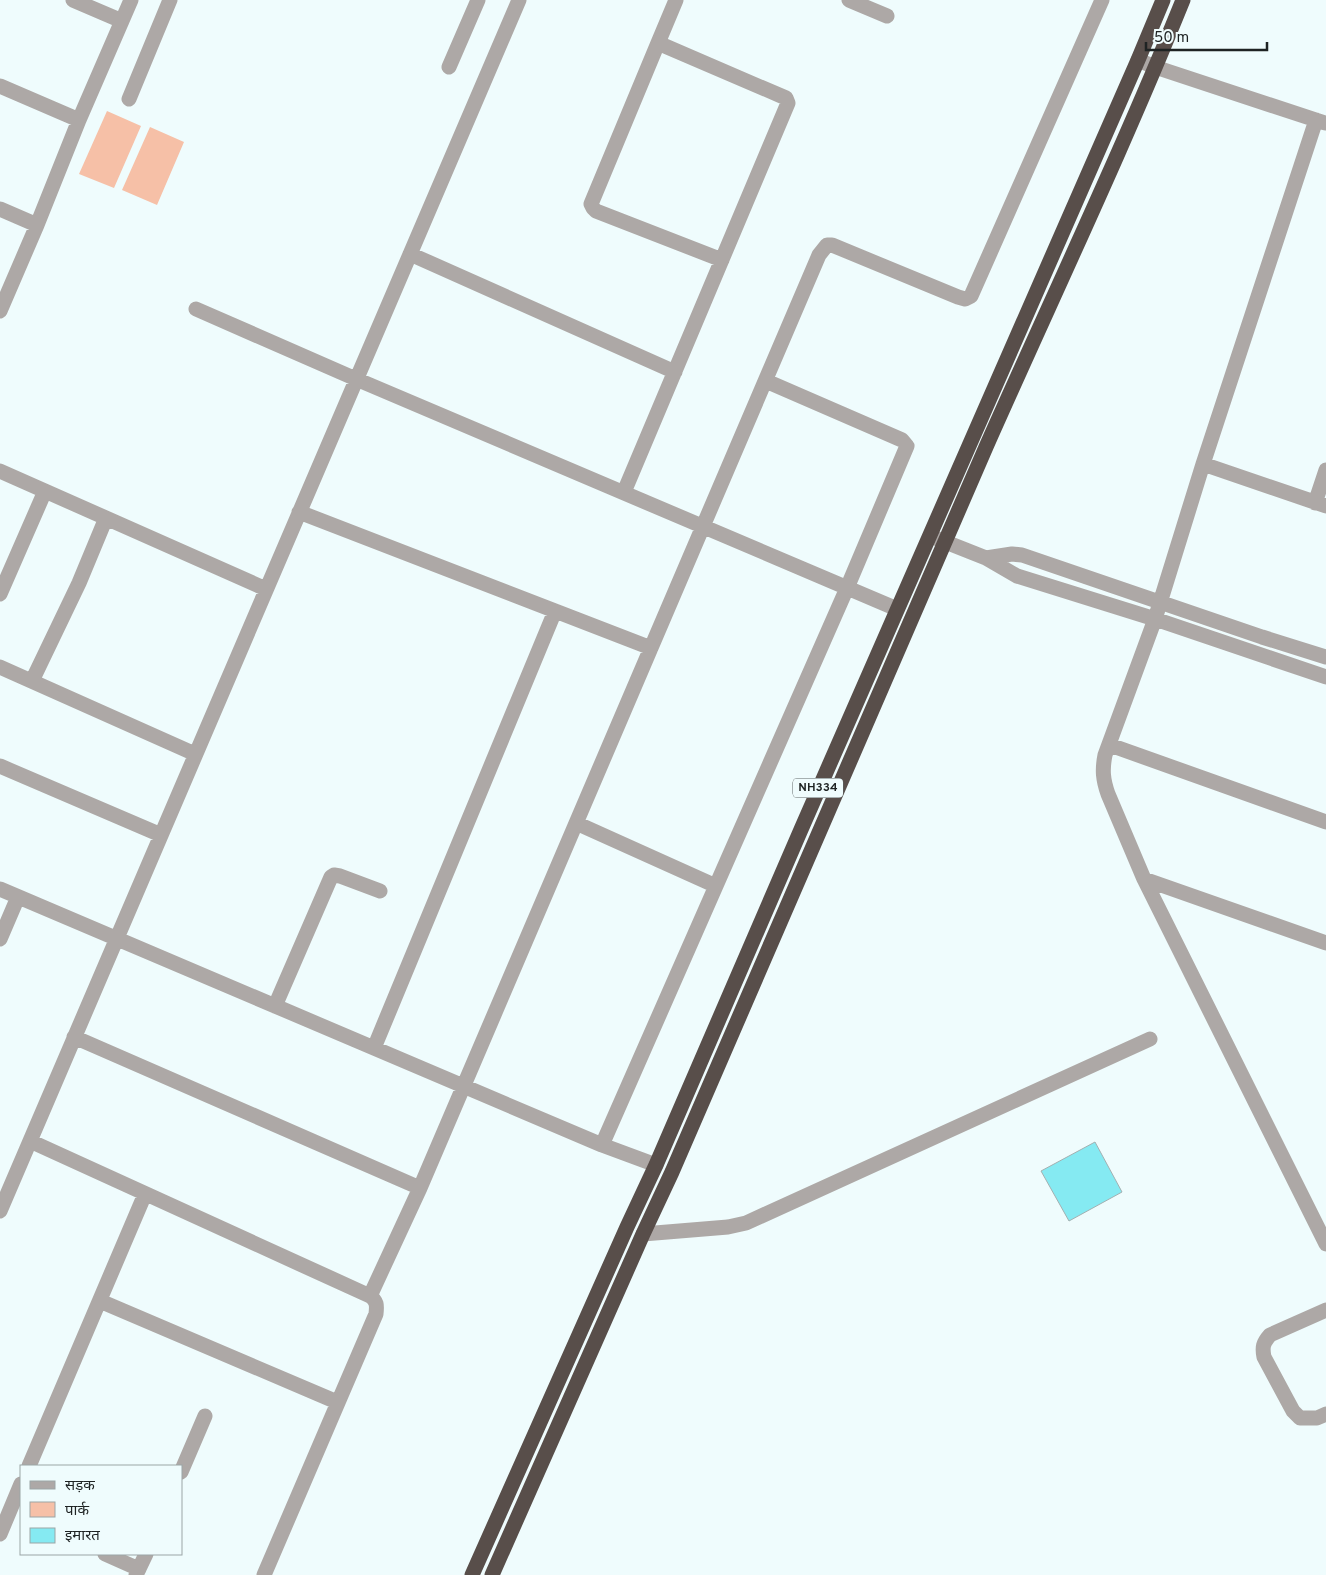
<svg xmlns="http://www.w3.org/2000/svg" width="1326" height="1575" font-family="Overpass,'Noto Sans Devanagari',sans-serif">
  <rect width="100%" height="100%" fill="#effcfd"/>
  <path fill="#f6c0a7" d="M107 111 141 126 114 188 79 174Z
    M150 127 184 142 157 205 122 190Z"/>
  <path fill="#85eaf2" stroke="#a3b0b1" d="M1095 1142 1122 1192 1069 1221 1041 1171Z"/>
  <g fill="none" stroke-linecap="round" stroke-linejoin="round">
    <path stroke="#ada8a6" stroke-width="15" d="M73 0 122 21
      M849 0 887 16
      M658 43 591 204 593 208 596 211 722 260
      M1138 60 1155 67 1325 123
      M449 67 478 0
      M0 86 79 120
      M129 99 170 0
      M1316 120 1203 464 1155 619 1105 755C1102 770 1103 780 1108 794L1144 879 1326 1244
      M0 209 37 225
      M410 254 675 372
      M196 309 356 379 897 609
      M0 311 37 225 79 120 131 0
      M1203 464 1326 506
      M0 471 266 589
      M624 492 788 103 786 98 658 43 676 0
      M1315 503 1326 470
      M299 512 651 648
      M933 537 986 558 1017 576 1155 619 1326 677
      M986 558 1012 554 1022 555 1262 637 1326 657
      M0 594 45 491
      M0 667 195 754
      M32 681 79 583 106 518
      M1110 745 1326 822
      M0 766 161 835
      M576 823 716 886
      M1144 879 1326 943
      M0 889 602 1145 656 1165
      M0 939 18 897
      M275 1006 331 877 334 875 340 876 380 891
      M74 1037 420 1188 819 255 827 245H832L958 297 965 299 971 296 1102 0
      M374 1048 555 611
      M30 1141 370 1296C377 1301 377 1305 376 1314L264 1575
      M602 1145 847 588 907 446 902 440 766 381
      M0 1211 519 0
      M643 1234 728 1227 746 1223 1150 1039
      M370 1296 420 1188
      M100 1301 337 1402
      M1326 1310 1270 1335C1263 1343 1262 1347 1264 1357L1293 1411 1300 1418H1317L1326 1414
      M29 1466 145 1194
      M181 1472 205 1416
      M0 1534 21 1484
      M105 1554 139 1569
      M136 1575 146 1554"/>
    <path stroke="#584e4a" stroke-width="15" d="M472 1575 627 1227 656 1165C815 796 975 428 1138 60L1163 0
      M492 1575 643 1234 672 1172C777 930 881 689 986 447 1052 298 1122 151 1183 0"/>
  </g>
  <g text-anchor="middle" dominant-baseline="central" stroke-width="4" stroke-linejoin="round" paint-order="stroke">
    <rect fill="#effcfd" stroke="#5d6464" stroke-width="1" x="793" y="778.5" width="50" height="19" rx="4"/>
    <g font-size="12" font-weight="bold" fill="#1e2323">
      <text x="818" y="788">NH334</text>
    </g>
  </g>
  <rect x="20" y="1465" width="162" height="90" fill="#effcfd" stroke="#9ba5a6"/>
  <rect x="30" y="1481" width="25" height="8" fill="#ada8a6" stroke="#9ba5a6"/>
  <text x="65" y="1490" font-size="15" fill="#1e2323">सड़क</text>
  <rect x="30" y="1502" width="25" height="15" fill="#f6c0a7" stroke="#9ba5a6"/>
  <text x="65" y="1515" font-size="15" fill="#1e2323">पार्क</text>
  <rect x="30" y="1528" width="25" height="15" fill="#85eaf2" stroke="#9ba5a6"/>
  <text x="65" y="1540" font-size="15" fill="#1e2323">इमारत</text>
  <path d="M1146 42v8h121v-8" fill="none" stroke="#1e2323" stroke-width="2.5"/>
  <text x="1154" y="42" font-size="15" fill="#1e2323" stroke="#effcfd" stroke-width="4" paint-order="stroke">50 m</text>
</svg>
